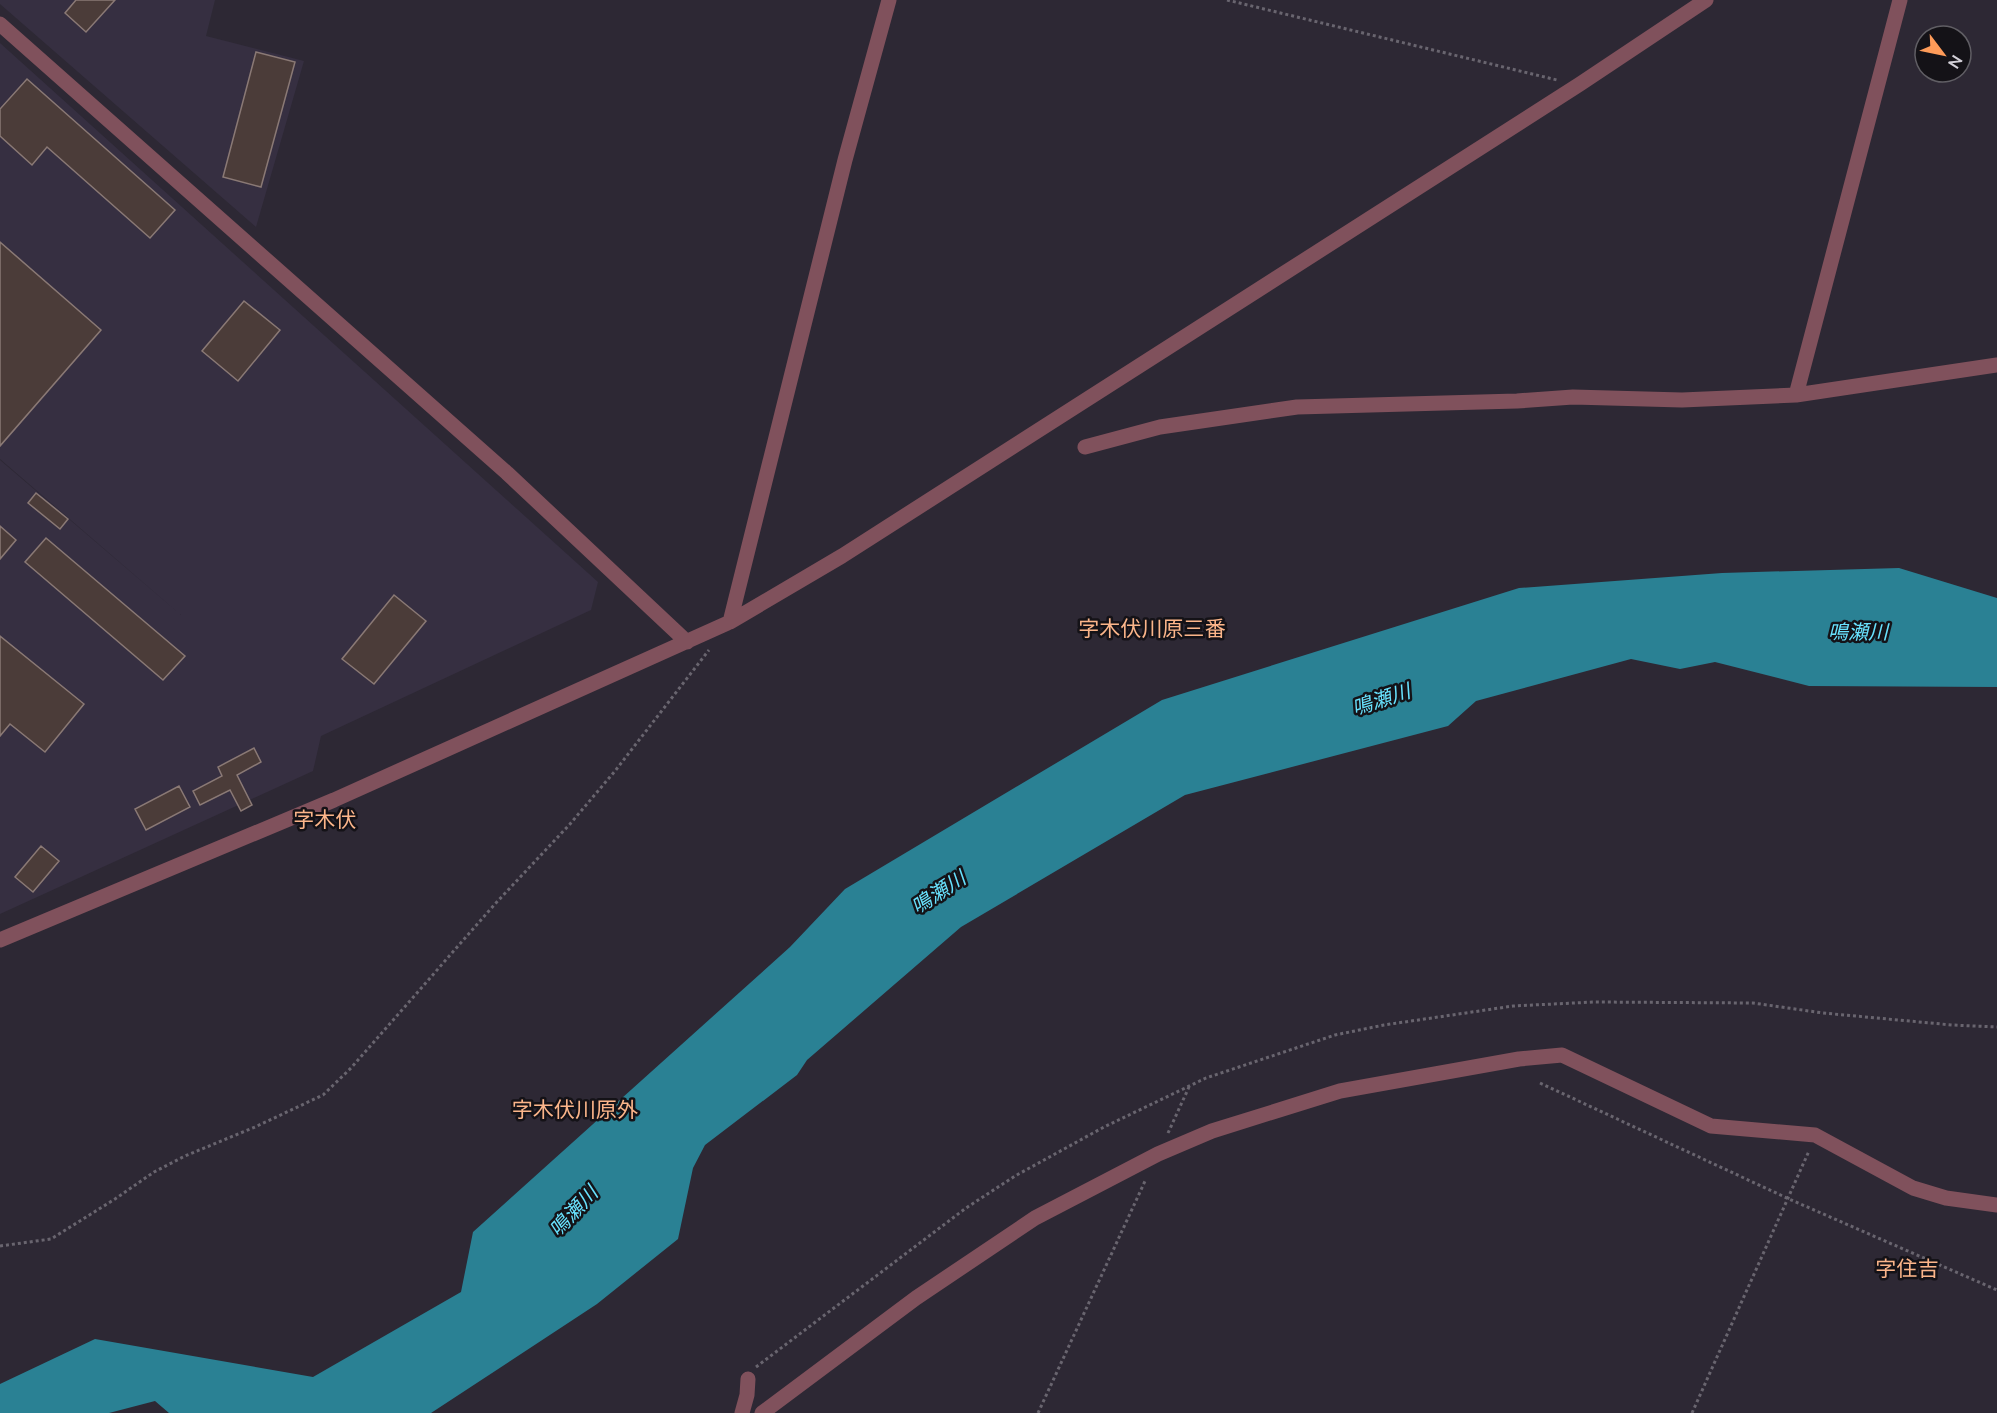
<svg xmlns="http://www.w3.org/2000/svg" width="1997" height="1413" font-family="Mulish,'Noto Sans JP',sans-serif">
  <rect width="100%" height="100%" fill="#2d2834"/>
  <path fill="#362f41" d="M0 0H215L206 36 304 61 256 227 0 4Z
    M0 43 598 582 591 610 321 736 313 771 0 914V460L181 615 0 459Z"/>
  <path fill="#2a8194" d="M1899 568 1997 598V687L1809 686 1715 662 1680 669 1631 659 1476 701 1448 726 1185 795 961 927 807 1060 797 1075 705 1145 693 1168 678 1239 597 1304 431 1413H169L155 1401 109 1413H0V1384L95 1339 313 1377 461 1292 473 1232 790 947 845 889 1162 700 1519 588 1722 573Z"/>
  <path fill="#4b3c39" stroke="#8a7975" stroke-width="1.5" d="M76 0H115L86 32 65 13Z
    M256 52 295 62 261 187 223 177Z
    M27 79 175 210 150 238 47 147 32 165 0 136V109Z
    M0 242 101 330 0 446Z
    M244 301 280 330 238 381 202 351Z
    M36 493 68 519 60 529 28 503Z
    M0 526 16 540 0 559Z
    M46 538 185 656 163 680 25 562Z
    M394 595 426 621 374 684 342 659Z
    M0 636 84 704 45 752 10 724 0 736Z
    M254 748 261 762 237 775 252 805 241 811 230 790 200 805 193 791 222 776 218 767Z
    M179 786 190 807 146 830 135 809Z
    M41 846 59 861 33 892 15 877Z"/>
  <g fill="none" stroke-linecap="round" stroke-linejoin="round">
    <path stroke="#69656f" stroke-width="3" stroke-dasharray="3 3" stroke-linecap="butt" d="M1227 0 1557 80
      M1540 1083 1789 1199 1997 1290
      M1168 1133 1189 1087
      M0 1246 51 1239 115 1199 154 1172 185 1156 255 1127 323 1095 351 1068 495 904 570 824 615 771 709 650
      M756 1367 966 1208 1015 1176 1104 1127 1206 1078 1335 1035 1384 1025 1513 1006 1594 1002 1753 1003 1823 1013 1952 1025 1997 1027
      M1038 1413 1146 1179
      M1692 1413 1809 1151"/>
    <path stroke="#80515c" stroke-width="15" d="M0 24 507 473 687 642
      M1796 395 1900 0
      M1085 447 1160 427 1297 407 1517 401 1573 397 1682 400 1796 395 1997 365
      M730 622 845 160 889 0
      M0 940 334 800 730 622 842 556 1580 84 1706 0
      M742 1413 747 1395 748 1379
      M762 1413 916 1298 1035 1218 1158 1154 1212 1131 1340 1091 1519 1059 1562 1055 1711 1126 1815 1135 1913 1188 1946 1198 1997 1205"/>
  </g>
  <g text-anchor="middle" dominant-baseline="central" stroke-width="5" stroke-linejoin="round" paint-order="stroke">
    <g font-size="20" font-style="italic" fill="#68e2fe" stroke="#141217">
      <text x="1858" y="631">鳴瀬川</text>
      <text transform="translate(1381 699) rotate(-18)">鳴瀬川</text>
      <text transform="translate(938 892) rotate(-33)">鳴瀬川</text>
      <text transform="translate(573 1211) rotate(-47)">鳴瀬川</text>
    </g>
    <g font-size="21" fill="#fbb58a" stroke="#141217">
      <text x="1152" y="628">字木伏川原三番</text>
      <text x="325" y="819">字木伏</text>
      <text x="575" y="1109">字木伏川原外</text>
      <text x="1907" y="1268">字住吉</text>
    </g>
  </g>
  <g transform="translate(1943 54) rotate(122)"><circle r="28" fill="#141217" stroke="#605e64" stroke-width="1.5"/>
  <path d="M0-4.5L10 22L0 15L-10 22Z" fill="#fe9b59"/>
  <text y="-9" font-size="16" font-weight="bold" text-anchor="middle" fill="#d3d0d8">N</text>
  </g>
</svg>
